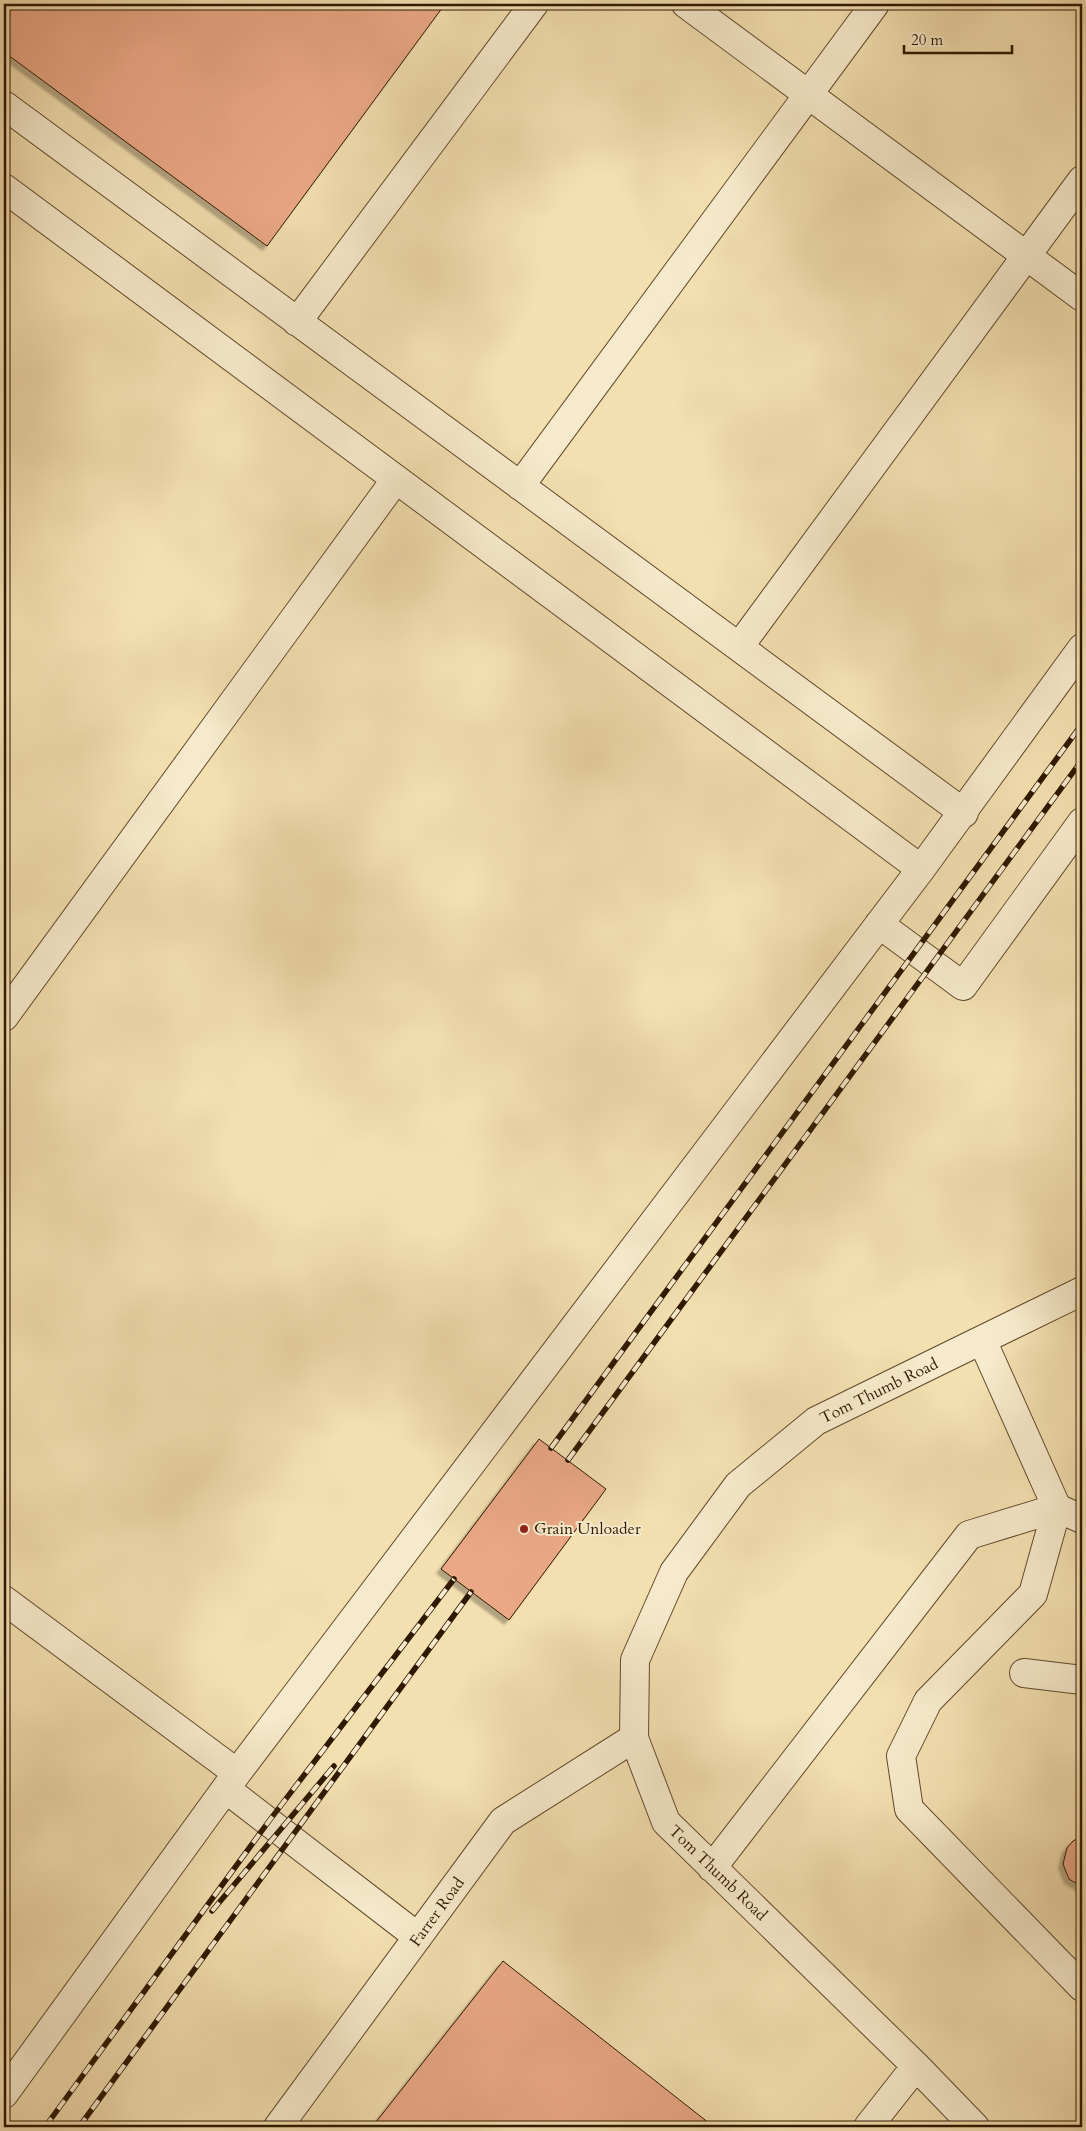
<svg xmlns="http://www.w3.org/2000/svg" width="1086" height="2131" font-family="Cardo,serif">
  <defs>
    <filter id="shadow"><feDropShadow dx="-4.5" dy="4.5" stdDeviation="1" flood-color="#0004"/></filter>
  </defs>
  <rect width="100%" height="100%" fill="#f3dfb0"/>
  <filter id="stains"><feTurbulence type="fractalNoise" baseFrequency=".004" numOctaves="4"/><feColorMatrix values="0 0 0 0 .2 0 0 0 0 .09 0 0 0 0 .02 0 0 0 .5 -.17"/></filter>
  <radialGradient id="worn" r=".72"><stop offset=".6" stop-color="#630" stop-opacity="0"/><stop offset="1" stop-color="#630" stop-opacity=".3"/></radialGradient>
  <path fill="#eaa886" stroke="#2f1900" filter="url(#shadow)" d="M4 4H445L267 246 4 52Z
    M539 1439 606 1489 509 1620 441 1569Z
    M1082 1836V1887L1069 1879 1063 1864 1067 1848 1073 1841Z
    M503 1961 714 2127H372Z"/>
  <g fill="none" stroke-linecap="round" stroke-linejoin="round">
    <g stroke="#604a2c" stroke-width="30">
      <path id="minor" d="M686 4 1082 297
        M4 105 964 813
        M4 188 921 869
        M297 322 534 4
        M520 486 875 4
        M739 647 1082 180
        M879 924 963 986 1082 822
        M4 1017 396 479
        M982 1340 1057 1508 1033 1594 928 1701 901 1756 909 1809 1082 1987
        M4 1600 237 1773
        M1024 1673 1082 1680
        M226 1789 418 1937
        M712 1868 969 1535 1057 1508 1082 1519
        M4 2094 237 1773 921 869 1082 648
        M278 2127 503 1821 634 1738
        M868 2127 916 2066
        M975 2127 916 2066 666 1822 634 1738 635 1660 674 1572 738 1485 816 1421 1082 1291"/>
    </g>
    <use href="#minor" stroke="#f7eacc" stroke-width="28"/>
    <g stroke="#2f1900" stroke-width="5.5">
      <path id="rail" d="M551 1448 1082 724
        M568 1460 1082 760
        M212 1911 334 1766
        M45 2127 269 1821 454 1579
        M79 2127 471 1592"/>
    </g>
    <use href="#rail" stroke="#f7eacc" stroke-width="4" stroke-dasharray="11" stroke-linecap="butt"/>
  </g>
  <circle fill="#8f2418" stroke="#f7eacc" stroke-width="2" cx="524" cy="1529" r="5"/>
  <g text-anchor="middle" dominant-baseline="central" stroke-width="4" stroke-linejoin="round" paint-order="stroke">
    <g font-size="16" fill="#2f1900" stroke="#f7eacc">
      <text transform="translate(879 1391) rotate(-26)">Tom Thumb Road</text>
      <text transform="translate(718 1873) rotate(44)">Tom Thumb Road</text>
      <text transform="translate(437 1912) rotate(-54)">Farrer Road</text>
    </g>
    <g font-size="16" fill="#2f1900" stroke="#f7eacc" text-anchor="start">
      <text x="534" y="1529">Grain Unloader</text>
    </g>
  </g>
  <rect width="1086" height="2131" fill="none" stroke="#f3dfb0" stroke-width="20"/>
  <rect x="5" y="5" width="1076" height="2121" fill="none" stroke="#2f1900" stroke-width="2.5"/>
  <rect x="10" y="10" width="1066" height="2111" fill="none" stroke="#2f1900"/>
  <path d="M904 45v8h108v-8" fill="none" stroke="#2f1900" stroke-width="2.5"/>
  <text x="911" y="45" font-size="15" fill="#2f1900" stroke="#f7eacc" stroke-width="4" paint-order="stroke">20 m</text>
  <rect width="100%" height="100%" filter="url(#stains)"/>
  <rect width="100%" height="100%" fill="url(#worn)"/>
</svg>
